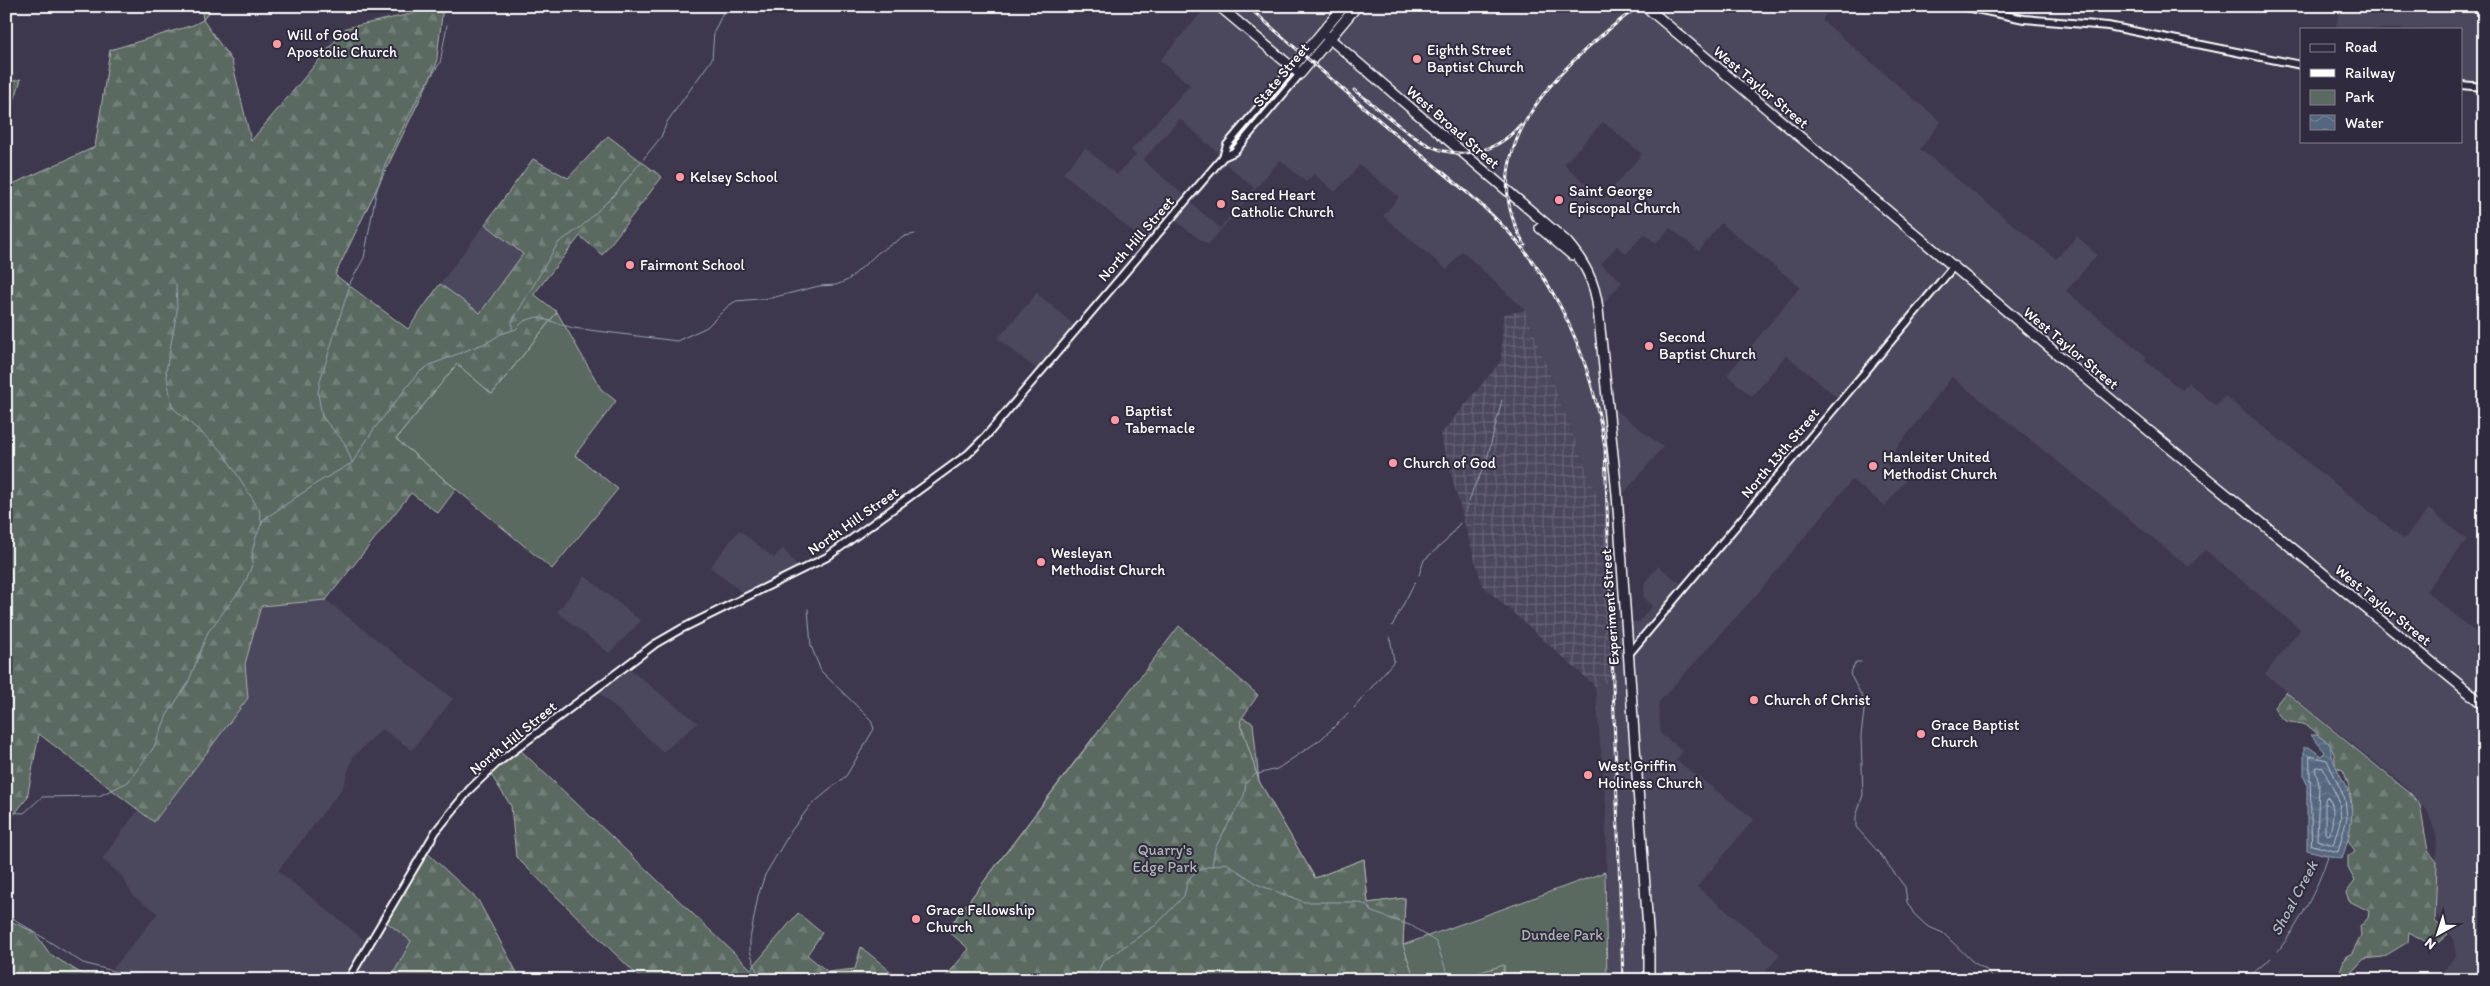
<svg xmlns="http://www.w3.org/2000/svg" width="2490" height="986" font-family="Itim,sans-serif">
  <defs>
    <pattern id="industrial-grid" width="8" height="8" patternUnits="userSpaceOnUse" patternTransform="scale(1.25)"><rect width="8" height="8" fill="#4c465d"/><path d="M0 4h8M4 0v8" fill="none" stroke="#676275"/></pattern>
    <pattern id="forest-firs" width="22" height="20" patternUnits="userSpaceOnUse" patternTransform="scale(1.25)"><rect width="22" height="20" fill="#5a6a61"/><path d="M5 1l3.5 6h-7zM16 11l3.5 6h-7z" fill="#738079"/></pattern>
    <pattern id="water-waves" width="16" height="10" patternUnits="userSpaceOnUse" patternTransform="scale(1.25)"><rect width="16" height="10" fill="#54677f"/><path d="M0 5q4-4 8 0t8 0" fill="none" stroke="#6e7e92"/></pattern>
  </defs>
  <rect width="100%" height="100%" fill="#3e384e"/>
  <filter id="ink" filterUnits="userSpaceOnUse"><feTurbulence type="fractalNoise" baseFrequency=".02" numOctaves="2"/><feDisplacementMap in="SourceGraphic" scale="10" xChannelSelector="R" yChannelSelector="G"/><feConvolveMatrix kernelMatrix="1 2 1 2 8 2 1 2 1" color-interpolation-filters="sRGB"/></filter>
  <g filter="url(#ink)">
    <path fill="#4c465d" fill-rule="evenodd" d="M1207 6H1832L1822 20 1941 122 1920 149 2056 259 2077 236 2097 255 2066 291 2147 357 2144 360 2182 390 2188 382 2216 406 2225 396 2404 539 2429 509 2467 540 2426 591 2484 639V980H2436L2456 955 2453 940 2435 910 2437 837 2428 812 2405 786 2265 674 2300 629 2205 550 2189 567 1952 377 1885 463 1906 480 1885 506 1852 480 1759 592 1658 703 1661 734 1683 751 1676 760 1754 819 1697 887 1780 954 1759 980H1607L1606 806 1595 686 1615 680 1613 619 1639 622 1652 606 1643 596 1645 582 1658 566 1684 586 1840 400 1786 355 1752 397 1727 375 1800 287 1721 223 1699 251 1670 228 1656 243 1644 234 1626 254 1617 246 1601 264 1622 282 1601 307 1607 403 1663 447 1614 505 1607 522 1525 310 1462 251 1447 270 1383 216 1399 197 1360 165 1335 192 1314 174 1306 182 1280 160 1208 245 1170 217 1147 244 1063 173 1085 148 1117 175 1136 155 1131 150 1190 85 1160 60ZM1180 119 1224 158 1187 198 1143 160ZM1603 122 1642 154 1603 199 1564 164ZM1226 164 1254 188 1220 228 1191 203Z
      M2341 6H2484V85L2461 83V29H2335Z
      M485 224 523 254 480 314 440 284Z
      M1037 293 1079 329 1042 374 998 338Z
      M739 530 774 558 783 548 800 570 745 595 710 567Z
      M585 576 641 621 609 653 557 612Z
      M326 600 453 699 412 750 382 729 353 757 343 787 278 871 366 941 380 917 411 940 390 980H128L108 975 158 913 133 896 121 875 102 859 138 810 155 822 248 698 245 664 261 606Z
      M624 665 698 723 663 752 594 688Z"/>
    <path fill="url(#industrial-grid)" d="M1525 310 1607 522 1616 680 1595 686 1482 585 1440 435 1501 361 1503 314Z"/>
    <path fill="#5a6a61" stroke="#acb4b0" d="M557 312 601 389 616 401 575 455 618 489 552 569 396 439 457 363 492 394Z
      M1217 705 1253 723 1259 781 1315 878 1364 859 1368 903 1405 898 1403 945 1605 872 1607 980H1007L947 930 1098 731Z"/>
    <path fill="url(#forest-firs)" stroke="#acb4b0" d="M201 6H213L203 20 232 61 251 141 346 28 443 7 436 66 335 275 408 329 440 284 480 313 523 254 485 224 533 159 568 178 608 136 662 177 602 255 580 236 534 294 557 312 492 394 457 364 396 439 456 489 438 513 411 493 326 600 261 606 245 664 248 698 154 822 39 734 27 798 6 825V187L95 147 110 50 193 25 203 20Z
      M21 79 6 128V83Z
      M1179 626 1258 695 1240 721 1259 781 1315 878 1364 859 1368 903 1405 898 1403 945 1415 980H943L969 949 947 930Z
      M2286 692 2411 794 2420 805 2428 851 2437 862 2435 921 2448 934 2439 942 2428 943 2409 932 2408 942 2383 957 2364 959 2344 980H2333L2340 971 2345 957 2352 953 2361 935 2360 927 2368 918 2369 911 2349 901 2346 893 2355 881 2348 868V856L2355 851 2348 840C2353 813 2354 795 2343 770L2335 767C2336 752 2332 747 2320 737 2317 734 2313 729 2309 727 2292 718 2285 729 2274 707Z
      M515 745 751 969 798 913 822 933 807 955 828 972 855 969 861 947 901 980H642L516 857 511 806 486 767Z
      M422 848 478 900 521 980H390L411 941 380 917Z
      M6 919 34 932 50 954 82 974 108 975 128 980H27L20 975 14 980H6Z
      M1504 965V980H1454Z"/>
    <path fill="url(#water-waves)" stroke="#98a4b2" d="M2311 735H2317L2330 744C2331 765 2345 779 2350 798 2355 818 2348 840 2342 859L2307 850V784L2304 777V747H2309L2321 756 2325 752Z"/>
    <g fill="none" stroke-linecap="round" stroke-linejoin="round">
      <path stroke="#bbc2cc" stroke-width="1" d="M2310 756 2327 760 2345 799 2347 818 2338 852 2312 845Z
        M2318 767 2323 768 2339 801 2341 818 2333 845 2317 840 2319 784 2315 769Z
        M2327 797C2337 805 2332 823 2330 834L2327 835 2325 833V800Z"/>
      <path stroke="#98a4b2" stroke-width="1" d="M176 284 177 311 166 371 172 407 222 451 259 509 262 525
        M512 329V322L558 243 581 227 615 194 661 137 667 122 712 59 714 32 726 6
        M352 462 344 442 322 417 318 393 320 381 351 281 364 258 376 193 385 164 418 97 440 63 447 25
        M1465 515 1473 489 1486 463 1502 400
        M1419 575 1424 560 1446 541 1460 523
        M1392 626 1415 582
        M1861 662H1856L1850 674 1865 702 1861 736 1863 795 1856 817V827L1880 854 1905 887 1907 902 1914 914 1927 926 1943 933 1973 962 1988 971 1994 980
        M1354 708 1394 661 1390 637
        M6 812 24 813 42 797 99 796 128 782 154 747 167 715 188 683 208 632 244 585 253 563 252 552 256 537 263 520 320 481 352 463 374 429 418 373 430 365 488 342 501 334 516 329 524 321 537 317 573 328 677 341 707 327 728 306 736 301 771 298 819 286 836 285 848 280 879 252 905 236 915 234
        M1212 866 1215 848 1244 796 1246 783 1254 775 1277 769 1320 740 1348 714
        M6 914 83 963 128 975 169 980
        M2278 951C2300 923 2317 890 2328 856
        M760 980 750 951V939L758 896 765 875 791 831 810 806 846 776 874 729 871 720 821 671 811 646 808 609
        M1088 980 1096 975 1103 961 1156 925 1184 896 1187 883 1191 876 1203 868 1226 863 1259 885 1304 902H1356L1367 905 1372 912 1412 926 1436 942 1446 970 1454 980
        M2245 980 2271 958"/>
      <g stroke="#fff" stroke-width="10">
        <path id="minor" d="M1962 6 2024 19 2108 26 2301 65
          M2461 85 2484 87
          M1223 157 1234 152 1300 74
          M1628 655 1953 267
          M348 980 436 831 470 789 496 764 655 644 681 629 827 557 968 454 986 436 1223 157 1227 145 1292 68"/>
      </g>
      <g stroke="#fff" stroke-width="12">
        <path id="major" d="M1219 6 1300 74 1357 6
          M1645 6 2126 412 2484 705
          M1322 32 1566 241C1584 262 1595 281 1598 309L1617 494 1649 943V980
          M1292 68 1344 6
          M1540 228 1572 255"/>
      </g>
      <use href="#minor" stroke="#2f2a3d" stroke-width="6"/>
      <use href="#major" stroke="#2f2a3d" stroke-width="9"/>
      <g stroke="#fff" stroke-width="3">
        <path id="rail" d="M1247 6C1296 48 1344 91 1393 132 1428 161 1465 188 1497 220 1559 281 1592 363 1605 448L1623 980
          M1354 90C1377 106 1397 127 1421 141 1455 162 1495 155 1520 125
          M1525 245C1467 149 1565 61 1635 9"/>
      </g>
      <use href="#rail" stroke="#2f2a3d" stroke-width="1" stroke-dasharray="4" stroke-linecap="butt"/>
    </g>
  </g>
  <g fill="#ff9aa2" stroke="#2f2a3d" stroke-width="2">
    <circle cx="277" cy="44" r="5"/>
    <circle cx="1417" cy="59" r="5"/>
    <circle cx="680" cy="177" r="5"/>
    <circle cx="1559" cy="200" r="5"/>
    <circle cx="1221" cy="204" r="5"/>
    <circle cx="630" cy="265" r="5"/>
    <circle cx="1649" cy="346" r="5"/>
    <circle cx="1115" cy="420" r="5"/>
    <circle cx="1393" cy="463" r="5"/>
    <circle cx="1873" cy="466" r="5"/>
    <circle cx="1041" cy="562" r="5"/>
    <circle cx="1754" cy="700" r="5"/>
    <circle cx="1921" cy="734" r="5"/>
    <circle cx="1588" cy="775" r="5"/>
    <circle cx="916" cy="919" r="5"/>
  </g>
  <g text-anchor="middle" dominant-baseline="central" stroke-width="4" stroke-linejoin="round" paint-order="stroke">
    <g font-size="15" fill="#fff" stroke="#2f2a3d" text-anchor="start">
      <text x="287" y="35">Will of God<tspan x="287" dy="17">Apostolic Church</tspan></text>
      <text x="1427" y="50">Eighth Street<tspan x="1427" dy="17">Baptist Church</tspan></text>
      <text x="690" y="177">Kelsey School</text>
      <text x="1569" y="191">Saint George<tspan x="1569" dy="17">Episcopal Church</tspan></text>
      <text x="1231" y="195">Sacred Heart<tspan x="1231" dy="17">Catholic Church</tspan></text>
      <text x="640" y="265">Fairmont School</text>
      <text x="1659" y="337">Second<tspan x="1659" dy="17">Baptist Church</tspan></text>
      <text x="1125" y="411">Baptist<tspan x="1125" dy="17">Tabernacle</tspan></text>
      <text x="1883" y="457">Hanleiter United<tspan x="1883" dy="17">Methodist Church</tspan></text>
      <text x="1403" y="463">Church of God</text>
      <text x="1051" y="553">Wesleyan<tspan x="1051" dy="17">Methodist Church</tspan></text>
      <text x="1764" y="700">Church of Christ</text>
      <text x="1931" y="725">Grace Baptist<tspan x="1931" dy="17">Church</tspan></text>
      <text x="1598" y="766">West Griffin<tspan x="1598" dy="17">Holiness Church</tspan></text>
      <text x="926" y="910">Grace Fellowship<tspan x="926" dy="17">Church</tspan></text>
    </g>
    <g font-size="15" fill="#fff" stroke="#2f2a3d">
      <text transform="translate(1281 75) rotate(-50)">State Street</text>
      <text transform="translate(1761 87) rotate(40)">West Taylor Street</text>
      <text transform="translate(1453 127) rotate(41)">West Broad Street</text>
      <text transform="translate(1136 239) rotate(-49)">North Hill Street</text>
      <text transform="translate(2071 348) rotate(40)">West Taylor Street</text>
      <text transform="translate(1780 453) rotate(-50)">North 13th Street</text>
      <text transform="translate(853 521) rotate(-35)">North Hill Street</text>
      <text transform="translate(2383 605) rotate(39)">West Taylor Street</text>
      <text transform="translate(1610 607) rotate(-94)">Experiment Street</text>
      <text transform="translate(513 738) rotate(-39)">North Hill Street</text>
    </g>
    <g font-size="15" fill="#acb4b0" stroke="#2f2a3d">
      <text x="1165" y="850">Quarry's<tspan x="1165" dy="17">Edge Park</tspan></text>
      <text x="1562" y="935">Dundee Park</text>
    </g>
    <g font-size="16" font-style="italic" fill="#aab3bf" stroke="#2f2a3d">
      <text transform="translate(2294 898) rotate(-62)">Shoal Creek</text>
    </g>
  </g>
  <rect width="2490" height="986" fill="none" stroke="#2f2a3d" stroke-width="25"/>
  <rect x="12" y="12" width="2465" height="961" fill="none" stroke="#fff" stroke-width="2" filter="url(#ink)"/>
  <rect x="2300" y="28" width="162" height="115" fill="#2f2a3d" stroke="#827f8b"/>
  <rect x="2310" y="44" width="25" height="8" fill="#2f2a3d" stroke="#827f8b"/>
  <text x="2345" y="52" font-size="15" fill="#ffffff">Road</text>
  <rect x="2310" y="69" width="25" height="8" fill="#ffffff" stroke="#827f8b"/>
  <text x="2345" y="78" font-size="15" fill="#ffffff">Railway</text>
  <rect x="2310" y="90" width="25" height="15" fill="#5a6a61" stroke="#827f8b"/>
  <text x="2345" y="102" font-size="15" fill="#ffffff">Park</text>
  <rect x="2310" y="115" width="25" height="15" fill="url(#water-waves)" stroke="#827f8b"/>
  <text x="2345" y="128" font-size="15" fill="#ffffff">Water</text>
  <g transform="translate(2438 934) rotate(219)" stroke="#2f2a3d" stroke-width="4" paint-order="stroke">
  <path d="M0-4L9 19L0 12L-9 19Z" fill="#ffffff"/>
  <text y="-8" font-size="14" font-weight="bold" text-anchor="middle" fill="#ffffff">N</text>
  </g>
</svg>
